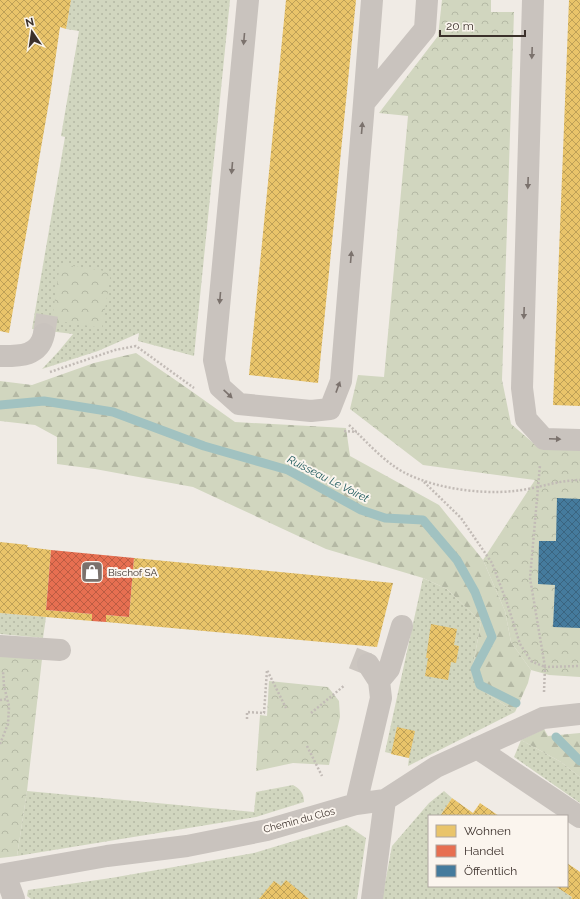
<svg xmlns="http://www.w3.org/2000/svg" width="580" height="899" font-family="Raleway,sans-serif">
  <defs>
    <pattern id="grass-dots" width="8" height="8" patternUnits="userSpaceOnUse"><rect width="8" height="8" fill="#d1d6bf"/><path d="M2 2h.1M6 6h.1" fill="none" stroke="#b4b8a4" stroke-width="1.8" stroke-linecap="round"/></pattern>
    <pattern id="forest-firs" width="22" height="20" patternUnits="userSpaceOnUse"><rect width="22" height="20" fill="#d1d6bf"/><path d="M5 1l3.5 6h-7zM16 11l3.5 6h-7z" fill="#b4b8a4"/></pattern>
    <pattern id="park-crowns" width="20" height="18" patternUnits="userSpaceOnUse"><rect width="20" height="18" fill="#d1d6bf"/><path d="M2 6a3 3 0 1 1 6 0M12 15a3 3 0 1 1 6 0" fill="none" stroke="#b4b8a4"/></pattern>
    <pattern id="homes-cross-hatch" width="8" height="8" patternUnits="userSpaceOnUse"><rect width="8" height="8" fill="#e9c46a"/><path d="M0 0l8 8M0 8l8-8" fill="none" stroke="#bea057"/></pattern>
    <pattern id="shops-cross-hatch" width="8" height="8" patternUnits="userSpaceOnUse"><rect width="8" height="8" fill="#e76f51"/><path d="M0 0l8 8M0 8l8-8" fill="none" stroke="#bc5c43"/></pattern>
    <pattern id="public-cross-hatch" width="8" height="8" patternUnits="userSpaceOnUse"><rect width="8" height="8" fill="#457b9d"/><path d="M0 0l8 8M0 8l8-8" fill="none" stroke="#3b6580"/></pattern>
  </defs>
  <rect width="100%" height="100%" fill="#f0ebe5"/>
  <path fill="url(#grass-dots)" d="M71 0H230L194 356 138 341 139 333 98 351 42 369 58 352 73 334 32 329 65 137 61 136 79 31 66 29Z
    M423 578 447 589 481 622 472 671 477 687 515 712 408 766 409 758 385 752Z
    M0 613 46 617 43 638 0 634Z
    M521 740 561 762 580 777V803L514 757Z
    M293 785C300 789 304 793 304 802L256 817 17 856 27 791 254 812 256 792Z
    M444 791 452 798 440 816H429V886H555L572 897 571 899H382L392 846 429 803Z
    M347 825 366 838 357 899H31L27 896 28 890 111 878 254 853Z"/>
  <path fill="url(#forest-firs)" d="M136 353 187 388 235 422 346 428 350 456 439 505 483 560 505 611 511 642 531 670 528 683 515 712 477 687 472 671 481 622 447 589 423 578 326 549 193 487 95 469 57 464V437L35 425 0 421V381L32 385 94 363Z
    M544 729 548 736 580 733V777L561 762 521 740Z"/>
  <path fill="url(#park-crowns)" d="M442 0H491V12H514L502 380 511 424 538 447 580 449V677L549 675 531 670 511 642 505 611 483 560 535 480 423 465 350 409 358 375 384 377 408 116 379 113 438 36Z
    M60 264 111 272 102 328 52 320Z
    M0 656 42 659 27 791 17 856 0 858Z
    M269 681 328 687 339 701 340 717 329 765 293 763 256 771 260 715 267 716Z"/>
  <path fill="url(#homes-cross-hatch)" d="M0 0H71L66 29 60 27 50 96 9 333 0 331Z
    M286 0H356L318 383 249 375Z
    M569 0H580V406L553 405Z
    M0 542 28 545 27 547 51 550 46 610 92 614V621L0 613Z
    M134 558 301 574 393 583 377 647 106 622V615L129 617Z
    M431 624 457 629 454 645 459 646 456 663 451 662 448 680 425 676 428 658H426Z
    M397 727 415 731 409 758 391 754Z
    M452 798 473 813 480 803 499 816H440Z
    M567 863 580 872V899H571L572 897 555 886H567Z
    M286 880 309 899H259L274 881 281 886Z"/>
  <path fill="url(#shops-cross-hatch)" d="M51 550 134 558 129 617 106 615V622L92 621V614L46 610Z"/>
  <path fill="url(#public-cross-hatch)" d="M557 498 580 499V628L553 627 555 585 538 584 539 541H556Z"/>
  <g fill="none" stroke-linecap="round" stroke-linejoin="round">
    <path stroke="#a1c2c1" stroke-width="9" d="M0 405 44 401 113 412 204 446 288 470 361 510 385 518 423 520 457 560 475 592 492 637 475 669 480 685 516 703
      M556 737 580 761"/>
    <path stroke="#ccc6c0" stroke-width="22" stroke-dasharray="22 11" stroke-linecap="butt" d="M44 334 47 315
      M353 658 368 664"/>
    <path stroke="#c2bbb6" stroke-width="2.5" stroke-dasharray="2 2" stroke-linecap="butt" d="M50 372 115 350 136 346 194 388
      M349 425C363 438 376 453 391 464 420 487 478 495 514 491 536 489 558 480 580 480
      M344 431 357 432
      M424 482 461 518 492 563 507 603 520 644 531 661 545 667 530 578 540 465
      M544 692 545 667 580 666
      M0 700 7 699
      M311 713 345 685
      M247 719V712L264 713 267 670 286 708
      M0 744 8 724 9 706 4 686 3 671
      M307 746 322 776"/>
    <path stroke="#c9c3be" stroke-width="22" d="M248 0 214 360 220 387 239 404 311 411 330 409 341 381 364 103 425 29 427 0
      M533 0 522 388 526 419 544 439 580 440
      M364 103 372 0
      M0 356C19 356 39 357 44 334
      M0 646 60 650
      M379 681 389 669 402 626
      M477 748 580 817
      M356 804 381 698 379 681 368 664
      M5 874 14 899
      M0 875 107 856 187 846 267 830 356 804 385 800 436 767 543 718 580 714
      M372 899 385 800"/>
  </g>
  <defs><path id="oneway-solid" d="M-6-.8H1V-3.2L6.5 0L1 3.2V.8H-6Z"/></defs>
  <g fill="#7b726d">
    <use href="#oneway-solid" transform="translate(244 39) rotate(95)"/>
    <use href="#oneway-solid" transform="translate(532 53) rotate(92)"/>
    <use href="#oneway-solid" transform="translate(362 128) rotate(-85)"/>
    <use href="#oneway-solid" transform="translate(232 168) rotate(95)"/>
    <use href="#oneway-solid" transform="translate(528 183) rotate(92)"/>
    <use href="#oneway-solid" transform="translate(351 257) rotate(-85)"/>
    <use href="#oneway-solid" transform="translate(220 298) rotate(95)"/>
    <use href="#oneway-solid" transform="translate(524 313) rotate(92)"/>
    <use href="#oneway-solid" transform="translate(338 387) rotate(-70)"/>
    <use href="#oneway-solid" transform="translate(228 394) rotate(43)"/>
    <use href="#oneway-solid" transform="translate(555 439) rotate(2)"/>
  </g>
  <defs>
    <g id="shop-square" transform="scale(1.15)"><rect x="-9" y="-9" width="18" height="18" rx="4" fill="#7a716c" stroke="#fbf5ee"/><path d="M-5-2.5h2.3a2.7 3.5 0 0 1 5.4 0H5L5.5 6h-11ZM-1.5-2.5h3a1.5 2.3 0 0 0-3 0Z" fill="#fff"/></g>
  </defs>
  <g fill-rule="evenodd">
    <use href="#shop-square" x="92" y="572"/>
  </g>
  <g text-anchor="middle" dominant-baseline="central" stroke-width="4" stroke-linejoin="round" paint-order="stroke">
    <g font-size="10" fill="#3b302b" stroke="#fbf5ee" text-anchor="start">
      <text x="108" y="572">Bischof SA</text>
    </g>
    <g font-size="10" fill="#3b302b" stroke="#fbf5ee">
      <text transform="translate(299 820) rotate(-15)">Chemin du Clos</text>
    </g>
    <g font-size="11" font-style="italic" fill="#1f5a5e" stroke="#fbf5ee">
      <text transform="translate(328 479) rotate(27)">Ruisseau Le Voiret</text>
    </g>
  </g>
  <rect x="428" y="815" width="140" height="72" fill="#fbf5ee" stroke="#aea6a0"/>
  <rect x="436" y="825" width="20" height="12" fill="#e9c46a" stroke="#aea6a0"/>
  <text x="464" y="835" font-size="12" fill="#3b302b">Wohnen</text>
  <rect x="436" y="845" width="20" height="12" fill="#e76f51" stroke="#aea6a0"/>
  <text x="464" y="855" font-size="12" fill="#3b302b">Handel</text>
  <rect x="436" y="865" width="20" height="12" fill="#457b9d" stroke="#aea6a0"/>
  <text x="464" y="875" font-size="12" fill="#3b302b">Öffentlich</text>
  <g transform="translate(32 32) rotate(347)" stroke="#fbf5ee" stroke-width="3" paint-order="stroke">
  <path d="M0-3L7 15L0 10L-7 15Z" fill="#3b302b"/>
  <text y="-6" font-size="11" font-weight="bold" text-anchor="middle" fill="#3b302b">N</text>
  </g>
  <path d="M440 30v6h85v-6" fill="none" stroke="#3b302b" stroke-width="2"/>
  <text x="446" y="30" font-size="12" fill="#3b302b" stroke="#fbf5ee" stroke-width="3" paint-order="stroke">20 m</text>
</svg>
